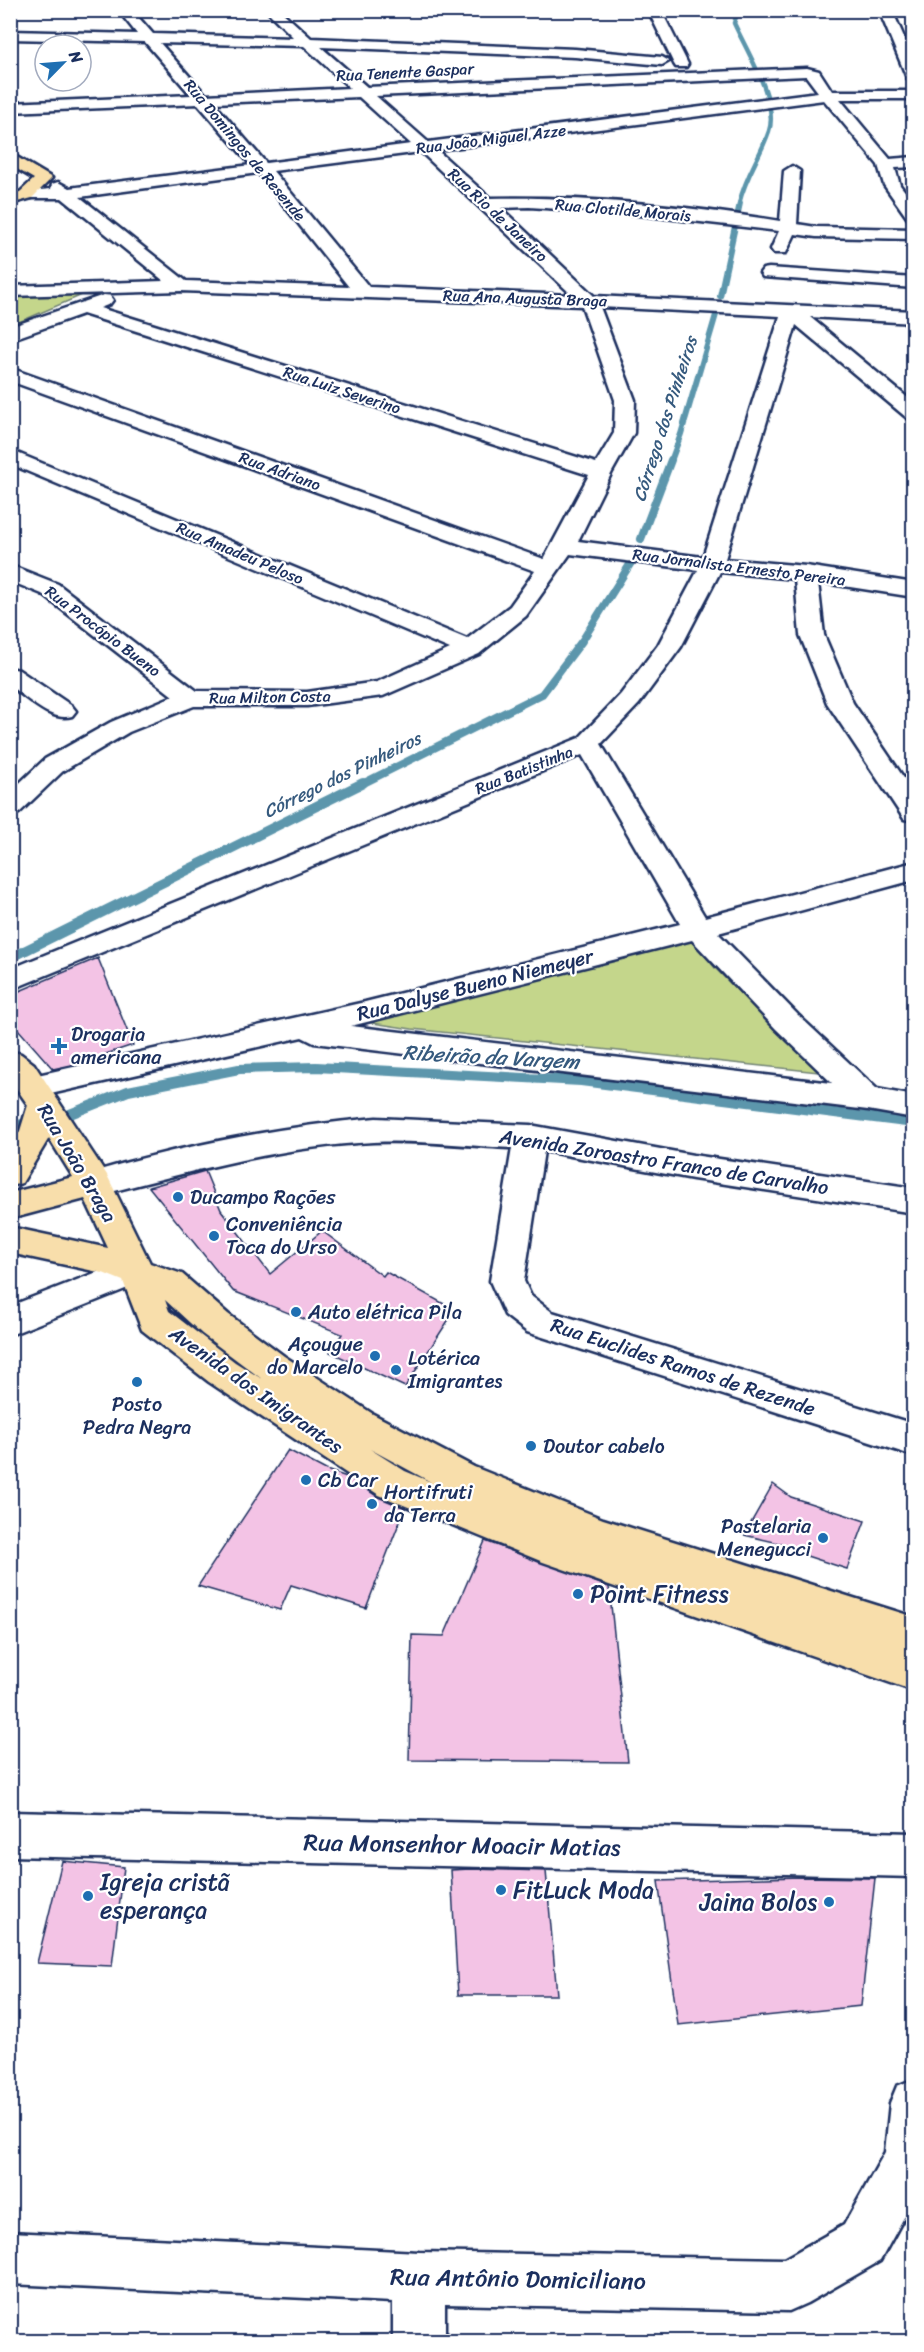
<svg xmlns="http://www.w3.org/2000/svg" width="924" height="2352" font-family="Sriracha,sans-serif">
  <rect width="100%" height="100%" fill="#fff"/>
  <filter id="ink" filterUnits="userSpaceOnUse"><feTurbulence type="fractalNoise" baseFrequency=".0167" numOctaves="2"/><feDisplacementMap in="SourceGraphic" scale="12" xChannelSelector="R" yChannelSelector="G"/><feConvolveMatrix kernelMatrix="1 2 1 2 8 2 1 2 1" color-interpolation-filters="sRGB"/></filter>
  <g filter="url(#ink)">
    <path fill="#c4d68b" stroke="#708274" stroke-width="1.5" d="M94 290 19 322H11V296Z
      M692 940 715 968 796 1049 828 1073 412 1029 359 1021Z"/>
    <g fill="none" stroke-linecap="round" stroke-linejoin="round">
      <path stroke="#5c96ac" stroke-width="4.5" d="M733 10 737 14 734 23C746 50 779 102 769 131 760 158 746 174 739 204"/>
      <path stroke="#5c96ac" stroke-width="6" d="M720 296 740 203
        M671 461 681 434 718 308"/>
      <path stroke="#5c96ac" stroke-width="8" d="M641 539 671 460
        M360 785 542 694 582 641 634 558"/>
      <path stroke="#5c96ac" stroke-width="10" d="M10 958 363 783
        M70 1114 128 1091 239 1069 316 1067 581 1081 914 1123
        M10 1128 22 1124"/>
    </g>
    <path fill="#f3c3e5" stroke="#1b2f5e" stroke-width="1.5" d="M98 958 133 1045 76 1064 53 1069 10 1020V995Z
      M205 1171 221 1210 270 1274 322 1231 383 1276 386 1272 455 1310 405 1387 330 1352 342 1334 233 1291 149 1187Z
      M288 1450 326 1470 350 1478 378 1497 405 1508 366 1608 291 1585 280 1610 198 1586Z
      M773 1484 791 1497 865 1521 847 1569 782 1548 783 1544 744 1535Z
      M485 1541 609 1587 628 1762 409 1760 412 1635 444 1636Z
      M62 1861 124 1867 112 1966 37 1963Z
      M470 1869 546 1871 557 1995H458L451 1870Z
      M801 1877 875 1878 861 2006 678 2025 658 1881Z"/>
    <g fill="none" stroke-linecap="round" stroke-linejoin="round">
      <g stroke="#1b2f5e" stroke-width="5">
        <path id="minor" d="M118 10H132L153 34 294 38 266 10H280L311 38 575 49 662 57 669 61 662 65 575 57 321 47 367 87 807 68 819 71 832 91H914V99H840L890 159 914 157V167L895 168 900 185 914 203V220L908 219 884 185 878 165 824 100 437 150 490 198C583 196 688 206 780 221L784 171 792 166 800 171 797 224 816 227 914 229V239L816 237 795 234 786 253H774L771 249 779 231 621 213 529 207 501 208 594 296 914 311V323L810 317 914 403V420L907 418 796 325 725 559 806 566 914 583V597L818 582 824 635 853 703 914 793V821L904 819 827 703 800 635 795 579 720 572 681 647 639 704 601 744 705 917 914 862V880L718 933 798 1015 877 1089 914 1096V1118L868 1110 314 1043 302 1037 33 1098 22 1095 17 1087 22 1079 33 1076 365 1002 680 924 582 755 10 990V969L579 738 621 694 658 645 698 570 570 554 526 616 479 654 383 696 307 706H194L129 732 63 771 19 813 10 815V792L45 759 111 722 173 696 42 594 10 581V565L58 584 197 691 307 692 377 682 450 649 10 464V450L467 639 510 606 535 571 10 381V368L544 559 589 475 83 314 10 340V327L104 295 110 296 113 300 110 304 100 308 596 463 614 433 615 400 582 306 181 291 10 296V286L164 281 62 198H20L18 195 20 192 51 189 52 184 58 182 69 188 251 165 198 104 10 112V103L191 95 145 42 10 39V31L137 34ZM160 43 304 46 350 88 206 95ZM806 76 818 92 428 142 376 96ZM359 97 411 144 266 163 214 103ZM421 152 572 295 369 287 273 171ZM258 173 349 287 186 281 80 197ZM600 307 780 316 703 557 578 541 612 472 634 433 635 400ZM692 940 776 1029 832 1083 351 1026Z
          M648 10H661L688 64 686 67H676L674 64Z
          M879 10H892L914 60V82L907 78Z
          M769 268 914 278V288L763 277 760 273 763 269Z
          M10 668 19 670 72 706 76 711 72 716C50 722 28 698 10 686Z
          M376 1118 530 1125 693 1155 914 1188V1213L693 1179 544 1151 524 1281 531 1296 552 1312 914 1424V1456L527 1332 505 1315 490 1281 512 1148C467 1146 419 1140 374 1142 280 1146 186 1173 95 1196L83 1193 78 1184 83 1175C178 1146 277 1127 376 1118Z
          M136 1257 148 1260 153 1270 148 1280 10 1335V1306Z
          M10 1812 914 1833V1877L10 1856Z
          M914 2079V2199L880 2261 807 2303 789 2311 445 2304V2342H393V2302L10 2284V2232L419 2252 784 2259 844 2225 885 2152 890 2103 897 2086Z"/>
      </g>
      <g stroke="#1b2f5e" stroke-width="5">
        <path id="major" d="M10 153 52 178 32 198 10 204V194L20 192 34 179 10 165Z
          M10 1051 21 1054 34 1064 107 1175 150 1263 182 1274 228 1314 284 1356 373 1414 474 1467 603 1519 914 1617V1691L543 1562 379 1495 209 1382 142 1330 123 1281 103 1273 10 1253V1227L108 1248 85 1199 10 1219V1193L73 1177 49 1138 22 1183 10 1186V1147L20 1131 28 1105 10 1079ZM165 1300 202 1334 262 1379 235 1362 169 1311ZM370 1449 431 1482 405 1471Z"/>
      </g>
      <use href="#minor" fill="#fff" fill-rule="evenodd"/>
      <use href="#major" fill="#f8deab" fill-rule="evenodd"/>
      <g stroke="#1b2f5e" stroke-width="3">
        <path id="rail" d="M10 63 17 10"/>
      </g>
      <use href="#rail" stroke="#fff" stroke-width="2" stroke-dasharray="6" stroke-linecap="butt"/>
    </g>
  </g>
  <g fill="#1f6fb2" stroke="#fff" stroke-width="2">
    <path d="M56 1037h6v6h6v6h-6v6h-6v-6h-6v-6h6z"/>
    <circle cx="178" cy="1197" r="6"/>
    <circle cx="214" cy="1236" r="6"/>
    <circle cx="296" cy="1312" r="6"/>
    <circle cx="375" cy="1356" r="6"/>
    <circle cx="396" cy="1370" r="6"/>
    <circle cx="137" cy="1382" r="6"/>
    <circle cx="531" cy="1446" r="6"/>
    <circle cx="306" cy="1480" r="6"/>
    <circle cx="372" cy="1504" r="6"/>
    <circle cx="823" cy="1538" r="6"/>
    <circle cx="578" cy="1594" r="6"/>
    <circle cx="501" cy="1890" r="6"/>
    <circle cx="88" cy="1896" r="6"/>
    <circle cx="829" cy="1902" r="6"/>
  </g>
  <g text-anchor="middle" dominant-baseline="central" stroke-width="4.5" stroke-linejoin="round" paint-order="stroke">
    <g font-size="16" fill="#1b2f5e" stroke="#fff">
      <text transform="translate(405 72) rotate(-3)">Rua Tenente Gaspar</text>
      <text transform="translate(491 139) rotate(-7)">Rua João Miguel Azze</text>
      <text transform="translate(245 150) rotate(50)">Rua Domingos de Resende</text>
      <text transform="translate(623 210) rotate(5)">Rua Clotilde Morais</text>
      <text transform="translate(498 215) rotate(43)">Rua Rio de Janeiro</text>
      <text transform="translate(525 298) rotate(2)">Rua Ana Augusta Braga</text>
      <text transform="translate(342 390) rotate(18)">Rua Luiz Severino</text>
      <text transform="translate(280 471) rotate(20)">Rua Adriano</text>
      <text transform="translate(240 553) rotate(23)">Rua Amadeu Peloso</text>
      <text transform="translate(739 567) rotate(7)">Rua Jornalista Ernesto Pereira</text>
      <text transform="translate(103 631) rotate(37)">Rua Procópio Bueno</text>
      <text transform="translate(270 697) rotate(-1)">Rua Milton Costa</text>
      <text transform="translate(524 770) rotate(-22)">Rua Batistinha</text>
    </g>
    <g font-size="18" font-style="italic" fill="#365a7e" stroke="#fff">
      <text transform="translate(665 419) rotate(-72)">Córrego dos Pinheiros</text>
      <text transform="translate(342 775) rotate(-26)">Córrego dos Pinheiros</text>
    </g>
    <g font-size="20" fill="#1b2f5e" stroke="#fff">
      <text transform="translate(475 985) rotate(-14)">Rua Dalyse Bueno Niemeyer</text>
      <text transform="translate(664 1162) rotate(9)">Avenida Zoroastro Franco de Carvalho</text>
      <text transform="translate(77 1163) rotate(59)">Rua João Braga</text>
      <text transform="translate(683 1367) rotate(18)">Rua Euclides Ramos de Rezende</text>
      <text transform="translate(256 1390) rotate(35)">Avenida dos Imigrantes</text>
    </g>
    <g font-size="20" fill="#1b2f5e" stroke="#fff" text-anchor="start">
      <text x="71" y="1034">Drogaria<tspan x="71" dy="23">americana</tspan></text>
      <text x="190" y="1197">Ducampo Rações</text>
      <text x="226" y="1224">Conveniência<tspan x="226" dy="23">Toca do Urso</tspan></text>
      <text x="308" y="1312">Auto elétrica Pila</text>
      <text x="363" y="1344" text-anchor="end">Açougue<tspan x="363" dy="23">do Marcelo</tspan></text>
      <text x="408" y="1358">Lotérica<tspan x="408" dy="23">Imigrantes</tspan></text>
      <text x="137" y="1404" text-anchor="middle">Posto<tspan x="137" dy="23">Pedra Negra</tspan></text>
      <text x="543" y="1446">Doutor cabelo</text>
      <text x="318" y="1480">Cb Car</text>
      <text x="384" y="1492">Hortifruti<tspan x="384" dy="23">da Terra</tspan></text>
      <text x="811" y="1526" text-anchor="end">Pastelaria<tspan x="811" dy="23">Menegucci</tspan></text>
    </g>
    <g font-size="21" font-style="italic" fill="#365a7e" stroke="#fff">
      <text transform="translate(491 1057) rotate(3)">Ribeirão da Vargem</text>
    </g>
    <g font-size="24" fill="#1b2f5e" stroke="#fff" text-anchor="start">
      <text x="590" y="1594">Point Fitness</text>
      <text x="100" y="1882">Igreja cristã<tspan x="100" dy="28">esperança</tspan></text>
      <text x="513" y="1890">FitLuck Moda</text>
      <text x="817" y="1902" text-anchor="end">Jaina Bolos</text>
    </g>
    <g font-size="24" fill="#1b2f5e" stroke="#fff">
      <text transform="translate(462 1845) rotate(1)">Rua Monsenhor Moacir Matias</text>
      <text transform="translate(518 2279) rotate(1)">Rua Antônio Domiciliano</text>
    </g>
  </g>
  <rect width="924" height="2352" fill="none" stroke="#fff" stroke-width="36"/>
  <rect x="18" y="18" width="888" height="2316" fill="none" stroke="#1b2f5e" stroke-width="2" filter="url(#ink)"/>
  <g transform="translate(63 63) rotate(65)"><circle r="28" fill="#ffffff" stroke="#a4acbf" stroke-width="1.5"/>
  <path d="M0-4.5L10 22L0 15L-10 22Z" fill="#1f6fb2"/>
  <text y="-9" font-size="16" font-weight="bold" text-anchor="middle" fill="#1b2f5e">N</text>
  </g>
</svg>
